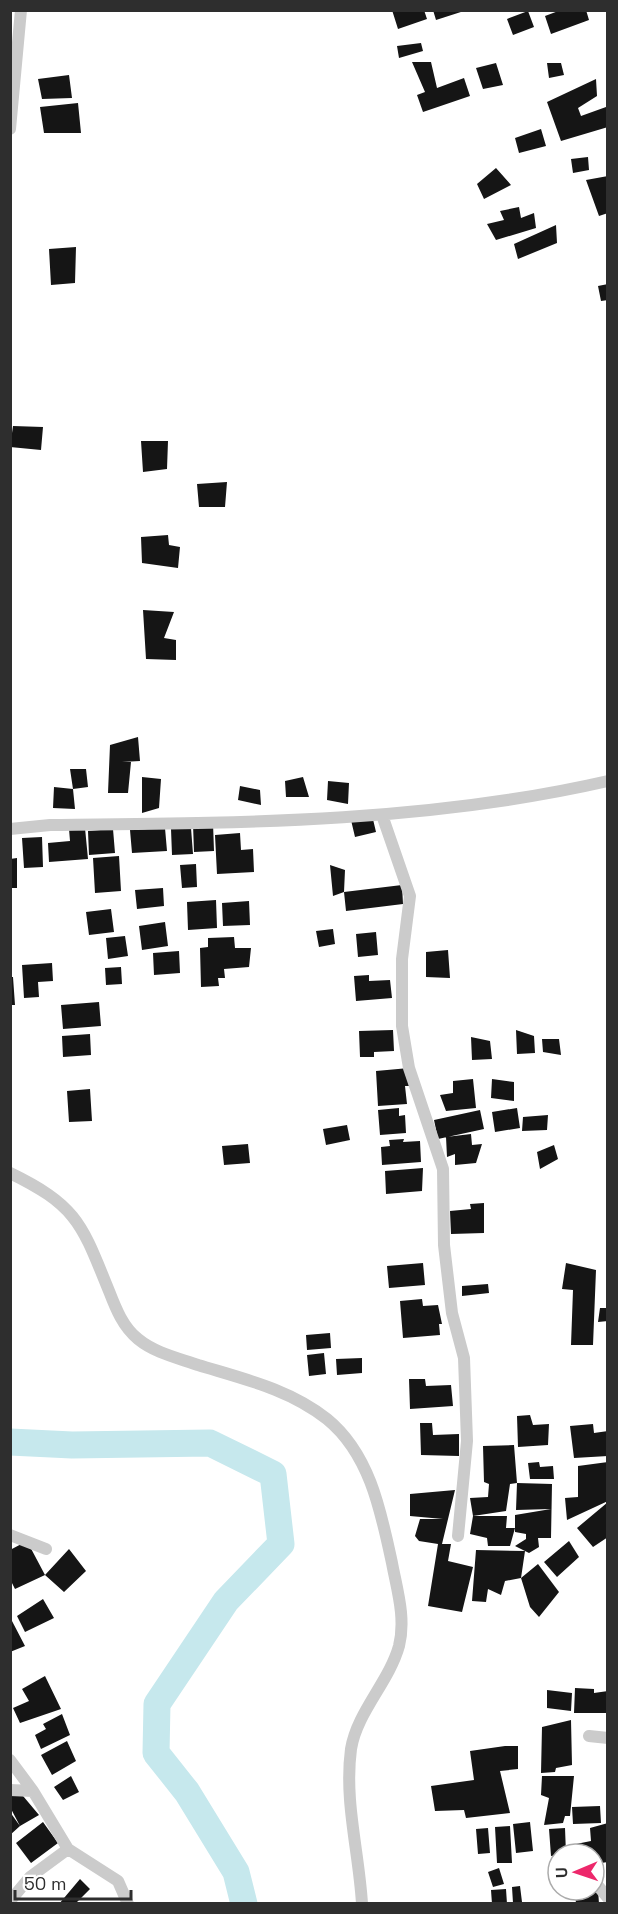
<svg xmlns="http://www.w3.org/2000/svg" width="618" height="1914" font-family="'Space Grotesk',sans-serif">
  <rect width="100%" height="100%" fill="#fff"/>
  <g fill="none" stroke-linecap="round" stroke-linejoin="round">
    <path stroke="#c6e8ed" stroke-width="27" d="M10 1442 72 1445 210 1443 273 1474 281 1544 226 1601 157 1704 156 1753 187 1792 236 1872 244 1904"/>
  </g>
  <path fill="#151515" d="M392 10H424L427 19 398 29Z
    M433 10H464V11L436 20Z
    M561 10H586L589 20 551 34 545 16Z
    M528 11 534 27 513 35 507 19Z
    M421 43 423 51 399 58 397 46Z
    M412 62H431L437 88 464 78 470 96 423 112 417 95 425 92Z
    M496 63 503 85 483 89 476 68Z
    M547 63H561L564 75 549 78Z
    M69 75 72 98 42 99 38 79Z
    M596 79 597 96 578 108 581 116 606 107 608 127 561 141 547 102Z
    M78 103 81 133H44L40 107Z
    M541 129 546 146 519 153 515 138Z
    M588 157 589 170 573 173 571 159Z
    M496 168 511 185 484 199 477 184Z
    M608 176V213L599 216 586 180Z
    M519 207 521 218 534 213 536 228 496 240 487 224 504 220 500 211Z
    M556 225 557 243 518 259 514 244Z
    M76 247 75 283 51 285 49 249Z
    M608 284V300L601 301 598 286Z
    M13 426 43 427 41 450 10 447Z
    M141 441H168L167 469 143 472Z
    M227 482 225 507H199L197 484Z
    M168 535 169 545 180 547 178 568 142 563 141 537Z
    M143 610 174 612 164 638 176 640V660L146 659Z
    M138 737 140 761 122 762H131L128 793H108L110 745Z
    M70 769H86L88 787 73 789Z
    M142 777 161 779 159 808 142 813Z
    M303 777 309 797H286L285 781Z
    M328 781 349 783 348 804 327 800Z
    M240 786 260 790 261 805 238 800Z
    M54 787 73 789 75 809 53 808Z
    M372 815 376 832 355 837 351 820Z
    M213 823 214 851 194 852 193 824Z
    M85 828 88 859 49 862 48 843 70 841 69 829Z
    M165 828 167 851 132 853 130 830Z
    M191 828 193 854 172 855 171 829Z
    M113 829 115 853 89 855 88 831Z
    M240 833 241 850 253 849 254 872 217 874 215 835Z
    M42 837 43 867 24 868 22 838Z
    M119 856 121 891 95 893 93 858Z
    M17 858V888H10V859Z
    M196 864 197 887 182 888 180 865Z
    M330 865 345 870 344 892 333 896Z
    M402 885 403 904 346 911 344 892Z
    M163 888 164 906 137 909 135 890Z
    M216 900 217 928 188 930 187 902Z
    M249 901 250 925 223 926 222 903Z
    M111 909 114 932 89 935 86 912Z
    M165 922 168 946 142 950 139 926Z
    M333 929 335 944 319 947 316 931Z
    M376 932 378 955 358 957 356 934Z
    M125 936 128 956 108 959 106 938Z
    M234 937 235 948H251L249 967 224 969 225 978H218L219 986 201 987 200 948 208 947V938Z
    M448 950 450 978 426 977V952Z
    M179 951 180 973 154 975 153 953Z
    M52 963 53 981 38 982 39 997 24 998 22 965Z
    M121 967 122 984 106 985 105 968Z
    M369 975V981L390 980 392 998 356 1001 354 976Z
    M10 977H13L15 1005H10Z
    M99 1002 101 1026 63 1029 61 1005Z
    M393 1030 394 1051 374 1052V1057H360L359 1031Z
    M516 1030 534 1036 535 1053 517 1054Z
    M90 1034 91 1055 63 1057 62 1036Z
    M471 1037 490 1041 492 1059 472 1060Z
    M542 1039H559L561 1055 543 1052Z
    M409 1068 410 1086H405L407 1104 378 1106 376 1071Z
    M473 1079 476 1108 446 1111 440 1095 453 1093V1081Z
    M492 1079 514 1082V1101L491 1098Z
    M90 1089 92 1121 69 1122 67 1091Z
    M399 1108V1116L405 1115 406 1133 380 1135 378 1110Z
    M517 1108 520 1128 495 1132 492 1112Z
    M480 1110 484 1129 438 1139 434 1120Z
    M548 1115 547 1130 522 1131 523 1117Z
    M347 1125 350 1140 326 1145 323 1129Z
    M471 1134 472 1145 482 1144 476 1163 455 1165V1154L447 1157 446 1137Z
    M404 1139 403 1142 420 1141 421 1162 382 1165 381 1147 390 1146 389 1140Z
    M248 1144 250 1163 224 1165 222 1146Z
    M554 1145 558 1159 540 1169 537 1152Z
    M423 1168 422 1191 386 1194 385 1171Z
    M484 1203V1233L451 1234 450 1211 471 1209 470 1204Z
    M423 1263 425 1285 389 1288 387 1266Z
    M566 1263 596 1270 593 1345H571L573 1290 562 1289Z
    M488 1284 489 1293 462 1296V1286Z
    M422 1299 423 1306 438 1305 442 1324H439L440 1335 403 1338 400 1301Z
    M600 1308H608V1321L598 1322Z
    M330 1333 331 1348 307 1350 306 1335Z
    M324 1353 326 1374 309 1376 307 1355Z
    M362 1358V1373L337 1375 336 1359Z
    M409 1379H425L426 1386 451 1385 453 1406 410 1409Z
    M530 1415 533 1425 549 1424 548 1445 518 1447 517 1416Z
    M420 1423H432L433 1435 459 1434V1456L421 1455Z
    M593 1424 594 1433 608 1431V1456L574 1458 570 1426Z
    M514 1445 517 1483 510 1484 506 1511 473 1516 470 1498 488 1497 489 1484 484 1482 483 1446Z
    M539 1462 540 1467 553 1466 554 1479H530L528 1463Z
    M608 1462V1501L567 1520 565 1498 578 1497V1466Z
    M517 1483 552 1484 551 1538H538L539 1547 529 1553 525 1551 521 1578 505 1581 501 1595 488 1589 486 1602 472 1601 476 1550 525 1551 515 1546 526 1539V1534L515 1532V1515L551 1509 516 1510Z
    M455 1490 442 1544H451L448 1561 473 1567 462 1612 428 1606 438 1544 419 1541 415 1536 420 1519H443L410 1516V1494Z
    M608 1502V1537L593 1547 577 1528Z
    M473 1516H507L506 1528H515L510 1546H488L487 1538 470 1534Z
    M27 1541 45 1575 15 1589 10 1579V1550Z
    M569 1541 579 1557 557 1577 544 1562Z
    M69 1549 86 1571 64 1592 45 1575Z
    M538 1564 559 1592 539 1617 530 1607 521 1578Z
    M43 1599 54 1618 25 1632 17 1616Z
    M12 1621 25 1646 10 1652V1622Z
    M45 1676 61 1709 20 1723 13 1708 29 1701 22 1689Z
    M575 1688 594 1689V1693L608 1691V1713H574Z
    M547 1690 572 1693 571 1711 547 1708Z
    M62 1714 70 1735 41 1749 35 1735 46 1729 43 1724Z
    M571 1720 572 1765 556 1768 555 1772 541 1773 542 1727Z
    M67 1741 76 1761 52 1775 41 1755Z
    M505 1746H518V1769L500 1771 510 1813 466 1818 464 1810 435 1811 431 1786 474 1780 470 1751Z
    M71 1776 79 1792 63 1800 54 1787Z
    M542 1776H574L570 1816H565L563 1823 544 1825 549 1798 541 1795Z
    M18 1790 39 1815 20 1826 10 1807V1795Z
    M600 1806 601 1823 573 1824 572 1807Z
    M10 1812 20 1826 10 1835Z
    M43 1822 58 1843 31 1863 16 1843Z
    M530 1822 533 1851 516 1853 513 1824Z
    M608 1823V1862L594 1864V1854H578L576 1844 591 1841 590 1828Z
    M510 1826 512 1863H497L495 1827Z
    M488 1828 490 1853 478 1854 476 1829Z
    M565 1828 566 1854 551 1856 549 1829Z
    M499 1868 504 1884 493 1887 488 1872Z
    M80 1879 90 1889 75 1904H59Z
    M520 1886 522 1902 513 1903 512 1887Z
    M506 1889 507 1904H492L491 1890Z
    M598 1889 599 1904H576L575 1891Z"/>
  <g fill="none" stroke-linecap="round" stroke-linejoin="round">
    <path stroke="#cbcbcb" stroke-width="12" d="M10 129 21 10
      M382 815 410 896 402 959V1026L409 1068 443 1169 444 1245 452 1313 464 1358 467 1441 458 1536
      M10 829 50 825C236 823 425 823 608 781
      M10 1173C78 1206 82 1225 109 1291 116 1309 123 1327 138 1339 155 1353 178 1358 198 1365 244 1379 289 1389 327 1419 370 1454 381 1512 392 1563 397 1590 406 1618 399 1646 389 1682 357 1712 351 1749 344 1801 359 1852 362 1904
      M10 1535 46 1549
      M589 1736 608 1738
      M10 1760 33 1791 68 1849 118 1881 128 1904
      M10 1790 33 1791
      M594 1881 608 1898
      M10 1901 30 1877 68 1849"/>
  </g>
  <rect width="618" height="1914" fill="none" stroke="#2e2e2e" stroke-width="24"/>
  <g transform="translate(576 1872) rotate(268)"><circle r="28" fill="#ffffff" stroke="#ababab" stroke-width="1.5"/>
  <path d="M0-4.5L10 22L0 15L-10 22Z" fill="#ed286b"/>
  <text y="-9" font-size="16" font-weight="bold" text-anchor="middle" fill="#2e2e2e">U</text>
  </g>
  <path d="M15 1890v9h116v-9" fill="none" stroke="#2e2e2e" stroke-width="3"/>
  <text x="24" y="1890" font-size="18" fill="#2e2e2e" stroke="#ffffff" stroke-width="4.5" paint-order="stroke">50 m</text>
</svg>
